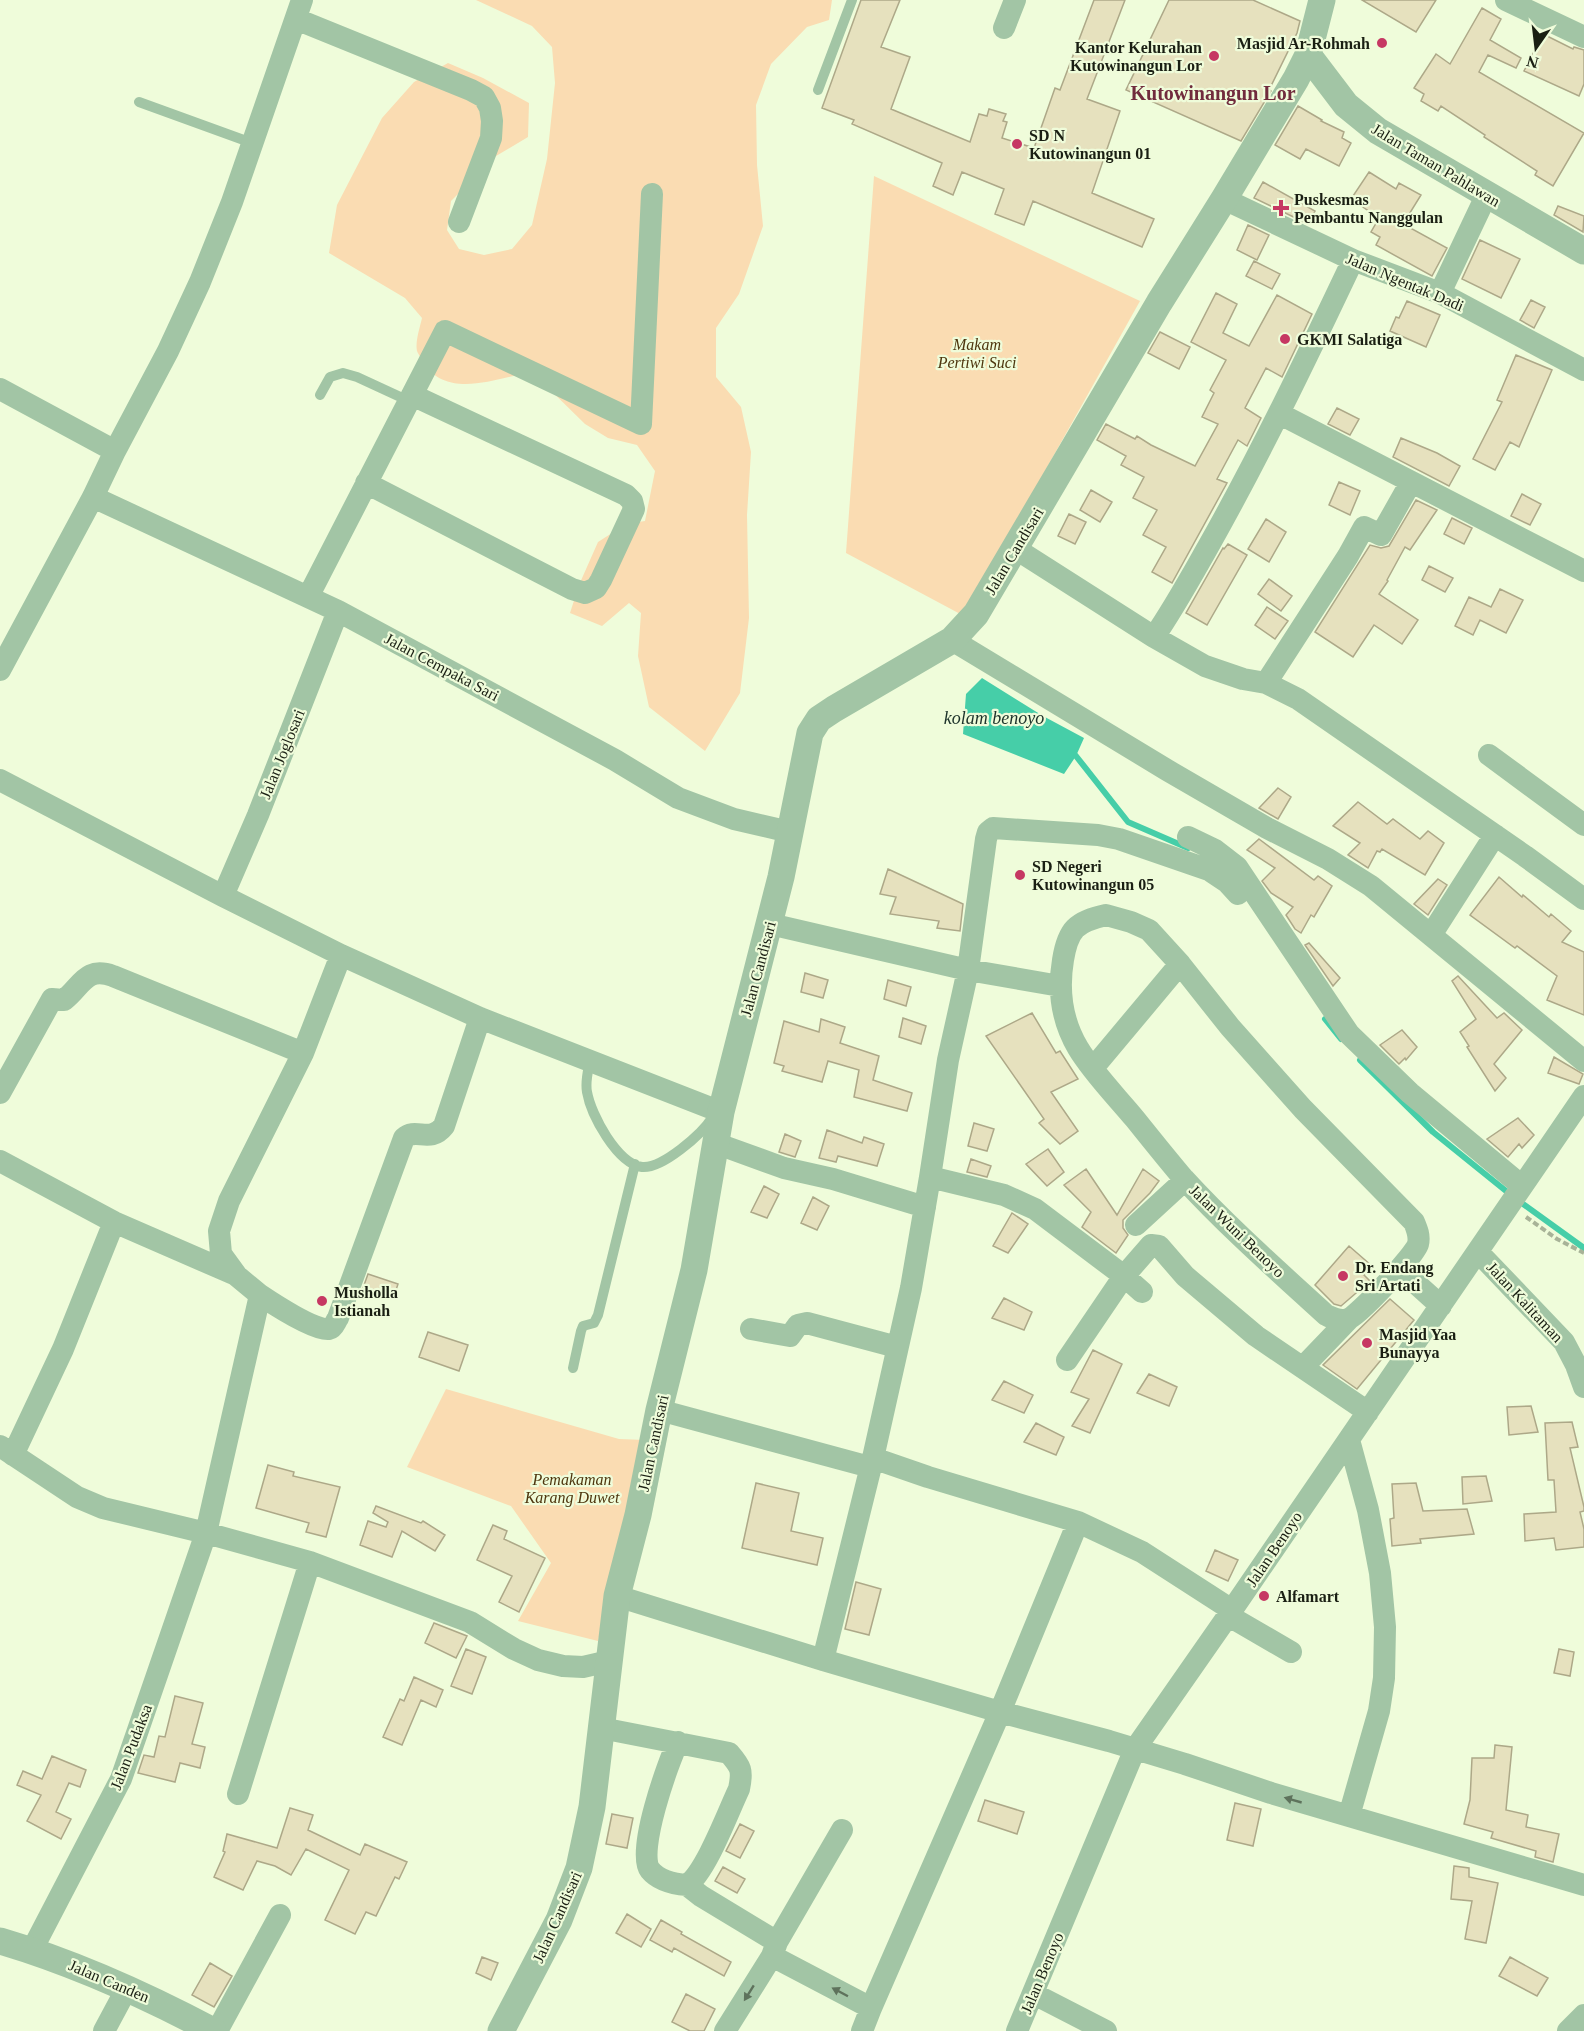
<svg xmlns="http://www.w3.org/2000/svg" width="1584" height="2031" font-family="'Times New Roman',serif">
  <rect width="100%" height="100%" fill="#effcda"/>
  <path fill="#fadcb2" d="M476 0H832L829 20 807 27 771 64 756 105 757 165 763 226 739 294 716 328V377L741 407 751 452 747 515 749 618 740 693 705 751 649 707 638 656 641 613 629 603 602 626 570 613 579 585 598 542 626 524 645 521 655 471 637 445 608 438 585 424 532 372C497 378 447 400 424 363 422 359 418 354 417 351 415 342 420 327 422 318L405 298 329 253 337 205 382 118 414 82 448 63 483 78 529 103 528 137 496 156 451 201 447 230 459 249 484 255 512 249 532 225 547 159 555 83 552 47 532 26Z
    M874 176 1140 301 964 616 846 553Z
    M446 1389 619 1439 645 1440 598 1641 518 1621 551 1563 511 1506 407 1467Z"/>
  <path fill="#46cea8" d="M982 678 1043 716 1084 738 1076 756 1064 774 963 734 966 694Z"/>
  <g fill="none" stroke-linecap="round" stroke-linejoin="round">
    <path stroke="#46cea8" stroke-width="6" d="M1076 756 1128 822 1188 848
      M1325 1019 1341 1039
      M1360 1060 1433 1132 1511 1195
      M1519 1201 1584 1248"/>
  </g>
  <path fill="#e6e1be" stroke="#ada888" stroke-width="1.5" d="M861 0H900L881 47 910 57 891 109 970 142 979 114 987 116 989 109 1006 114 1003 121 1007 122 1002 138 1034 148 1055 88 1060 90 1094 0H1125L1087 99 1120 111 1092 193 1154 219 1142 247 1033 201 1024 225 995 214 1004 189 962 172 953 195 933 186 942 163 852 124 854 120 822 108Z
    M1169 0H1253L1300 21 1297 33 1269 90 1271 91 1241 141 1126 90Z
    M1362 0H1436L1416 32Z
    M1482 8 1501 19 1490 40 1521 58 1516 68 1488 55 1479 72 1584 133 1553 186 1535 175 1537 171 1484 137 1485 135 1441 106 1438 111 1421 101 1424 94 1414 88 1436 54 1450 64Z
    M1543 34 1573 49 1574 47 1584 50V84L1579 96 1524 71Z
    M1298 106 1322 120 1321 121 1344 132 1342 138 1351 143 1339 166 1306 149 1300 159 1275 145Z
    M1369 172 1396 189 1399 183 1421 195 1403 224 1447 248 1432 276 1376 245 1380 237 1371 232 1379 218 1351 199Z
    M1263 182 1315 211 1308 224 1254 198Z
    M1558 206 1584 216 1583 232 1554 215Z
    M1248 225 1269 235 1257 260 1237 250Z
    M1480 240 1520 259 1501 298 1462 279Z
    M1254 261 1280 274 1272 289 1246 276Z
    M1216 293 1237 304 1223 333 1249 346 1277 295 1312 314 1282 377 1266 368 1245 408 1261 418 1247 446 1238 440 1217 479 1227 483 1172 583 1152 572 1166 547 1143 535 1157 510 1133 498 1144 477 1121 465 1126 456 1097 440 1106 424 1135 439 1137 436 1151 445 1195 466 1218 424 1202 417 1214 393 1210 390 1226 360 1191 342Z
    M1531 300 1545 307 1534 328 1520 320Z
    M1407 301 1440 315 1426 347 1390 331 1396 317 1399 318Z
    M1160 332 1190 347 1179 369 1148 353Z
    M1516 355 1552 370 1519 447 1510 442 1495 470 1473 459 1502 402 1497 400Z
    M1337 408 1359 419 1350 435 1328 424Z
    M1401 438 1437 453 1460 466 1449 486 1393 457Z
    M1339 482 1360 491 1350 515 1329 505Z
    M1091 490 1112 502 1100 522 1080 510Z
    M1522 494 1541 504 1530 525 1511 516Z
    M1416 500 1437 510 1410 550 1405 547 1387 580 1388 581 1379 594 1418 620 1402 644 1374 625 1353 657 1315 632 1370 545 1381 548 1389 546Z
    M1069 514 1086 522 1075 544 1058 536Z
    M1452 518 1472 528 1464 544 1444 534Z
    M1266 519 1286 532 1269 562 1248 549Z
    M1228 544 1247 555 1207 625 1186 613 1223 548 1224 549Z
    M1429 566 1453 578 1445 592 1422 580Z
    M1269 579 1292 596 1281 611 1258 594Z
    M1500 589 1523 600 1506 633 1480 620 1473 635 1455 626 1469 597 1491 607Z
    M1267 607 1288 621 1275 639 1255 625Z
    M1278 788 1291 797 1278 819 1259 808Z
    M1358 802 1387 824 1393 819 1420 839 1428 831 1444 843 1425 875 1382 849 1380 852 1377 851 1368 868 1348 855 1360 843 1333 826Z
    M1259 839 1314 880 1318 876 1332 886 1314 917 1311 915 1301 933 1295 929 1286 915 1293 907 1271 893 1262 881 1275 868 1247 850Z
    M888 869 963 904 960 931 937 928 939 921 890 914 896 897 880 894Z
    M1499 877 1522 897 1523 895 1549 917 1551 914 1571 931 1562 942 1584 952V1015L1547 1000 1557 976 1517 946 1515 948 1470 915Z
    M1438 879 1447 885 1428 915 1414 904Z
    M1309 943 1340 978 1333 986 1305 945Z
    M805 973 828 980 823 998 801 992Z
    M1458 976 1497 1018 1504 1013 1522 1030 1494 1064 1506 1078 1495 1091 1467 1047 1469 1046 1460 1032 1476 1019 1452 981Z
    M888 980 911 987 906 1006 884 999Z
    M1032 1013 1056 1053 1060 1051 1078 1079 1051 1092 1078 1131 1060 1144 1039 1123 1044 1119 986 1036Z
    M903 1018 926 1026 921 1044 899 1037Z
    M821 1019 845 1027 840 1043 879 1056 873 1080 912 1093 907 1111 854 1097 859 1070 828 1061 822 1082 782 1071 784 1066 774 1063 784 1021 819 1032Z
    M1402 1030 1417 1047 1406 1060 1405 1058 1399 1064 1380 1045Z
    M1554 1057 1583 1074 1579 1084 1548 1073Z
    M1518 1118 1534 1135 1522 1148 1519 1144 1508 1157 1487 1139Z
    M974 1123 994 1129 987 1151 968 1146Z
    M827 1130 862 1143 864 1137 884 1144 877 1166 838 1156 836 1162 819 1158Z
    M785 1134 801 1141 795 1157 779 1152Z
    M1048 1149 1064 1172 1047 1186 1026 1164Z
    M971 1159 991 1166 987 1177 967 1172Z
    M1086 1169 1117 1215 1143 1169 1159 1181 1150 1193 1123 1220V1228L1128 1235 1116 1253 1082 1227 1091 1212 1064 1185Z
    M764 1186 779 1194 767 1218 751 1212Z
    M813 1197 829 1206 817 1230 801 1223Z
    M1012 1213 1028 1224 1008 1253 993 1246Z
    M1349 1246 1372 1266 1364 1275 1370 1281 1341 1306 1334 1304 1315 1285Z
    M368 1274 398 1284 393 1299 363 1288Z
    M1004 1298 1032 1312 1024 1330 992 1318Z
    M1390 1299 1414 1320 1357 1389 1323 1365Z
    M428 1332 468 1345 459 1371 419 1357Z
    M1093 1350 1122 1364 1090 1433 1072 1426 1089 1399 1071 1392Z
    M1149 1374 1177 1387 1169 1406 1137 1393Z
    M1004 1381 1033 1395 1024 1413 992 1400Z
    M1531 1406 1538 1432 1509 1435 1507 1407Z
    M1572 1422 1578 1447 1570 1448 1584 1507V1511L1580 1512 1584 1529V1547L1556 1550 1554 1538 1525 1541 1524 1514 1556 1512 1554 1480H1548L1545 1423Z
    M1036 1423 1064 1437 1056 1455 1024 1442Z
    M268 1465 294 1472 293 1476 340 1487 326 1537 306 1532 309 1523 256 1508Z
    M1486 1476 1492 1501 1463 1504 1462 1477Z
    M756 1483 799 1493 791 1531 823 1538 817 1565 742 1548Z
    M1416 1483 1423 1511 1467 1509 1474 1534 1420 1539 1421 1543 1392 1546 1390 1519 1394 1518 1392 1484Z
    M376 1506 421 1523 423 1521 445 1535 435 1551 402 1531 392 1557 360 1545 368 1521 386 1527 388 1522 373 1513Z
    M493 1525 507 1531 504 1539 545 1558 519 1612 499 1602 512 1576 477 1560Z
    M1215 1550 1238 1560 1228 1581 1206 1571Z
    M856 1582 881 1589 869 1635 845 1629Z
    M434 1623 467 1636 456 1658 425 1643Z
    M466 1649 486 1657 472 1694 451 1686Z
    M1559 1649 1574 1652 1570 1676 1554 1673Z
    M414 1677 443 1690 436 1707 421 1700 402 1745 383 1737 400 1699 404 1701Z
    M175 1696 203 1703 192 1744 205 1747 200 1768 180 1763 175 1782 138 1773 144 1755 154 1757 159 1736 165 1737Z
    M1495 1745 1512 1747 1506 1810 1528 1815 1526 1827 1559 1834 1553 1862 1535 1857 1536 1851 1491 1838 1493 1832 1464 1824 1470 1800 1472 1758H1494Z
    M52 1756 86 1770 80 1787 69 1783 56 1812 71 1819 61 1839 27 1821 41 1795 17 1785 23 1771 42 1779Z
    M985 1800 1024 1812 1017 1834 978 1821Z
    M1235 1803 1261 1809 1253 1846 1227 1840Z
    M290 1808 313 1815 308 1830 360 1855 365 1844 407 1862 399 1879 395 1877 376 1916 366 1912 355 1934 325 1920 349 1870 306 1849 291 1875 275 1866 257 1861 243 1890 214 1877 225 1852 223 1851 227 1834 277 1848Z
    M612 1814 633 1818 627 1848 606 1844Z
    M740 1824 754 1831 740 1858 726 1851Z
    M1454 1866 1469 1868V1877L1498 1883 1486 1943 1465 1939 1472 1901 1451 1899Z
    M723 1867 745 1879 737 1893 715 1881Z
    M627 1914 651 1929 641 1947 616 1933Z
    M661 1920 682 1932 681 1934 731 1962 724 1976 674 1948 672 1952 650 1940Z
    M482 1957 498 1963 491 1980 476 1973Z
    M1510 1957 1548 1978 1537 1996 1499 1976Z
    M210 1963 232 1976 214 2007 192 1995Z
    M686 1994 715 2009 704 2031H690L672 2022Z"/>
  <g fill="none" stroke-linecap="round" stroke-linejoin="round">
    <path stroke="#a8b398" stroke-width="4" stroke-dasharray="6 3" stroke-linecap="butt" d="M1526 1217 1557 1239 1584 1253"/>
    <path stroke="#a2c5a5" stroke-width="10" d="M818 90 852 0
      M139 102 252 143
      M320 395 330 377 343 373 357 377 409 401
      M590 1061C588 1071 585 1081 587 1092 591 1115 617 1163 642 1167 662 1169 702 1134 712 1118
      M573 1368 581 1331 583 1326 594 1323 598 1315 635 1164"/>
    <path stroke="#a2c5a5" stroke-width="22" d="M1506 0 1584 37
      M296 19 471 90 484 97 490 108 492 121 491 138 459 222
      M1004 28 1015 0
      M1224 199 1353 260 1440 293 1584 370
      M1440 293 1486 196
      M0 389 115 451
      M1280 414 1584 571
      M366 483 572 589 585 593 596 588 601 580 634 509 632 501 626 495 412 395
      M93 497 338 611 615 760 678 798 734 819 790 832
      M1016 549 1154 637 1205 666 1243 679 1266 683 1298 699 1525 856 1584 899
      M308 597 445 331 641 424 652 194
      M1154 637C1174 608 1191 577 1208 547 1261 453 1307 357 1353 260
      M952 640 1167 770 1267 828 1328 859 1371 886 1584 1061
      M0 670 93 497 115 451 168 351 200 282 232 202 302 0
      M1266 683 1348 556 1364 527 1381 535 1411 482
      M1489 755 1584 825
      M0 780 223 896 341 955 480 1018 721 1112
      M1188 837 1215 850 1237 867 1349 1034 1410 1093 1522 1186
      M223 896 258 815 338 611
      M1106 915 1131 922 1149 930 1180 964 1230 1027 1303 1109 1414 1222C1417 1229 1420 1236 1418 1244 1416 1254 1358 1316 1348 1319 1340 1322 1333 1318 1326 1315 1278 1271 1228 1227 1184 1179 1167 1159 1151 1139 1135 1119 1116 1096 1093 1073 1078 1048 1062 1021 1058 990 1063 960 1068 929 1076 922 1106 915Z
      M770 924 968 970 986 839 988 832 993 828 1098 835 1119 839 1209 870 1227 882 1238 894
      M1431 935 1495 835
      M1093 1068 1180 964
      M0 1093 52 999 64 1000C82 986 85 966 113 976L303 1053
      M715 1143 784 1168 833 1179 925 1207
      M0 1161 114 1222 236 1275
      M930 1177 1004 1195 1035 1209 1124 1276 1142 1292
      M1136 1225 1185 1180
      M1478 1252 1564 1342 1576 1365 1584 1387
      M1400 1269 1441 1306
      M260 1295C272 1303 316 1332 329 1329 334 1328 335 1322 338 1318L404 1138C416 1127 430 1144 444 1126L480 1018
      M751 1329 790 1336 798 1325 807 1323 897 1347
      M1067 1360 1124 1276 1151 1245 1159 1246 1185 1276 1256 1336 1368 1412
      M1303 1367 1349 1319
      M659 1410 870 1467
      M1349 1440 1368 1510 1380 1573 1385 1627 1384 1678 1379 1711 1349 1816
      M0 1446 77 1497 103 1508 206 1533 310 1562 470 1622 514 1649 538 1660 563 1666 583 1667 609 1661
      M13 1455 63 1349 114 1222
      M873 1458 928 1477 1078 1522 1142 1552 1232 1610
      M617 1596 823 1660 1000 1712 1109 1741 1185 1764 1271 1793 1584 1885
      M1229 1616 1291 1652
      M823 1660 873 1458 911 1288 930 1177 948 1060 968 970 1060 986
      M601 1728 729 1753C741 1767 743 1770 739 1789 728 1812 706 1872 687 1885L701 1896 777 1942
      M678 1742C668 1762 636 1853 650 1870 659 1881 674 1884 687 1885
      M238 1794 310 1562
      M32 1950 121 1779 137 1733 206 1533 260 1295 237 1276 221 1254 219 1231 229 1201 303 1053 341 955
      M772 1956 871 2008 862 2031
      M1034 1994 1106 2031
      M871 2008 1000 1712 1078 1522
      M104 2031 127 1988
      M217 2031 280 1915
      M725 2031 772 1956 777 1942 842 1830
      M1017 2031 1135 1749 1232 1610 1584 1096
      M1568 2031 1584 2015"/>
    <path stroke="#a2c5a5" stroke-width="27" d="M1308 55 1346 105 1378 131 1584 251
      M0 1941C75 1963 145 1995 213 2031
      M501 2031 559 1920 579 1868 592 1807 617 1596 638 1515 659 1410 694 1270 721 1112 781 877 810 733 819 719 834 709 952 640 976 614 1159 303 1224 199 1296 79 1308 55 1322 0"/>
  </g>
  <defs><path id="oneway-solid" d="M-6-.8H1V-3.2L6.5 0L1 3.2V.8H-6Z" transform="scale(1.5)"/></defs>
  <g fill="#5e725c">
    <use href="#oneway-solid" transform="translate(1293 1800) rotate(-164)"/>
    <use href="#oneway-solid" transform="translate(840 1992) rotate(-152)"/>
    <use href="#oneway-solid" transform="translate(749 1993) rotate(122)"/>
  </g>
  <g fill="#c63863" stroke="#effcda" stroke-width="2">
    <circle cx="1382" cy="43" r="6"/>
    <circle cx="1214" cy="56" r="6"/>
    <circle cx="1017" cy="144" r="6"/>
    <path d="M1278 199h6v6h6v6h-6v6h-6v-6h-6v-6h6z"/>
    <circle cx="1285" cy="339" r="6"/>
    <circle cx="1020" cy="875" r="6"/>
    <circle cx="1343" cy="1276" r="6"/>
    <circle cx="322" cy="1301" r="6"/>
    <circle cx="1367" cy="1343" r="6"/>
    <circle cx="1264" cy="1596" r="6"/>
  </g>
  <g text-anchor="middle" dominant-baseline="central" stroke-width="4.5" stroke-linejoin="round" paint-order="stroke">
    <g font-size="16" font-weight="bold" fill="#1a1f13" stroke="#effcda" text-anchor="start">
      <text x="1370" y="43" text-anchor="end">Masjid Ar-Rohmah</text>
      <text x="1202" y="47" text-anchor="end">Kantor Kelurahan<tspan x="1202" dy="18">Kutowinangun Lor</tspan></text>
      <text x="1029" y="135">SD N<tspan x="1029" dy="18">Kutowinangun 01</tspan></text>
      <text x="1294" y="199">Puskesmas<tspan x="1294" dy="18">Pembantu Nanggulan</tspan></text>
      <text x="1297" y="339">GKMI Salatiga</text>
      <text x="1032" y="866">SD Negeri<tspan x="1032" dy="18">Kutowinangun 05</tspan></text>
      <text x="1355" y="1267">Dr. Endang<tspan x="1355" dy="18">Sri Artati</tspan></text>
      <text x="334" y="1292">Musholla<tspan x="334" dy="18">Istianah</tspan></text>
      <text x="1379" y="1334">Masjid Yaa<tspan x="1379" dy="18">Bunayya</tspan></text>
      <text x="1276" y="1596">Alfamart</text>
    </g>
    <g font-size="16" fill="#1a1f13" stroke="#effcda">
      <text transform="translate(1436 165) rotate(31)">Jalan Taman Pahlawan</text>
      <text transform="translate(1405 282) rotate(23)">Jalan Ngentak Dadi</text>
      <text transform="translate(1014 551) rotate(-59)">Jalan Candisari</text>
      <text transform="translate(442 667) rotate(28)">Jalan Cempaka Sari</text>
      <text transform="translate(282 754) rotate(-68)">Jalan Joglosari</text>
      <text transform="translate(758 969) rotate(-75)">Jalan Candisari</text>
      <text transform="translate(1237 1231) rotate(44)">Jalan Wuni Benoyo</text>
      <text transform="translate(1525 1302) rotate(47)">Jalan Kalitaman</text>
      <text transform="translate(653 1443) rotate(-78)">Jalan Candisari</text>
      <text transform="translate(1274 1549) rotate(-56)">Jalan Benoyo</text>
      <text transform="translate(131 1747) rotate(-69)">Jalan Pudaksa</text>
      <text transform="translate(557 1917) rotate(-66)">Jalan Candisari</text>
      <text transform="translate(1042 1973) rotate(-67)">Jalan Benoyo</text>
      <text transform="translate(109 1981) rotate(23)">Jalan Canden</text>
    </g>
    <g font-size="16" font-style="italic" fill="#4e360e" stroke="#effcda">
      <text x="977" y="344">Makam<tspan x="977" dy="18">Pertiwi Suci</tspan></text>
      <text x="572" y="1479">Pemakaman<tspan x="572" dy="18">Karang Duwet</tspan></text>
    </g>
    <g font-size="18" font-style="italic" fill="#1c322a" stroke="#effcda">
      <text x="994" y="718">kolam benoyo</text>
    </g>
    <g font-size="20" font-weight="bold" fill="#712b3d" stroke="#effcda">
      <text x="1213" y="93">Kutowinangun Lor</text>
    </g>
  </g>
  <g transform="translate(1536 48) rotate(194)" stroke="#effcda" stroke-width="4.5" paint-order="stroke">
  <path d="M0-4.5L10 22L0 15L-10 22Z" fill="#1a1f13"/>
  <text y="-9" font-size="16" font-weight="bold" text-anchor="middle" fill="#1a1f13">N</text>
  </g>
</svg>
